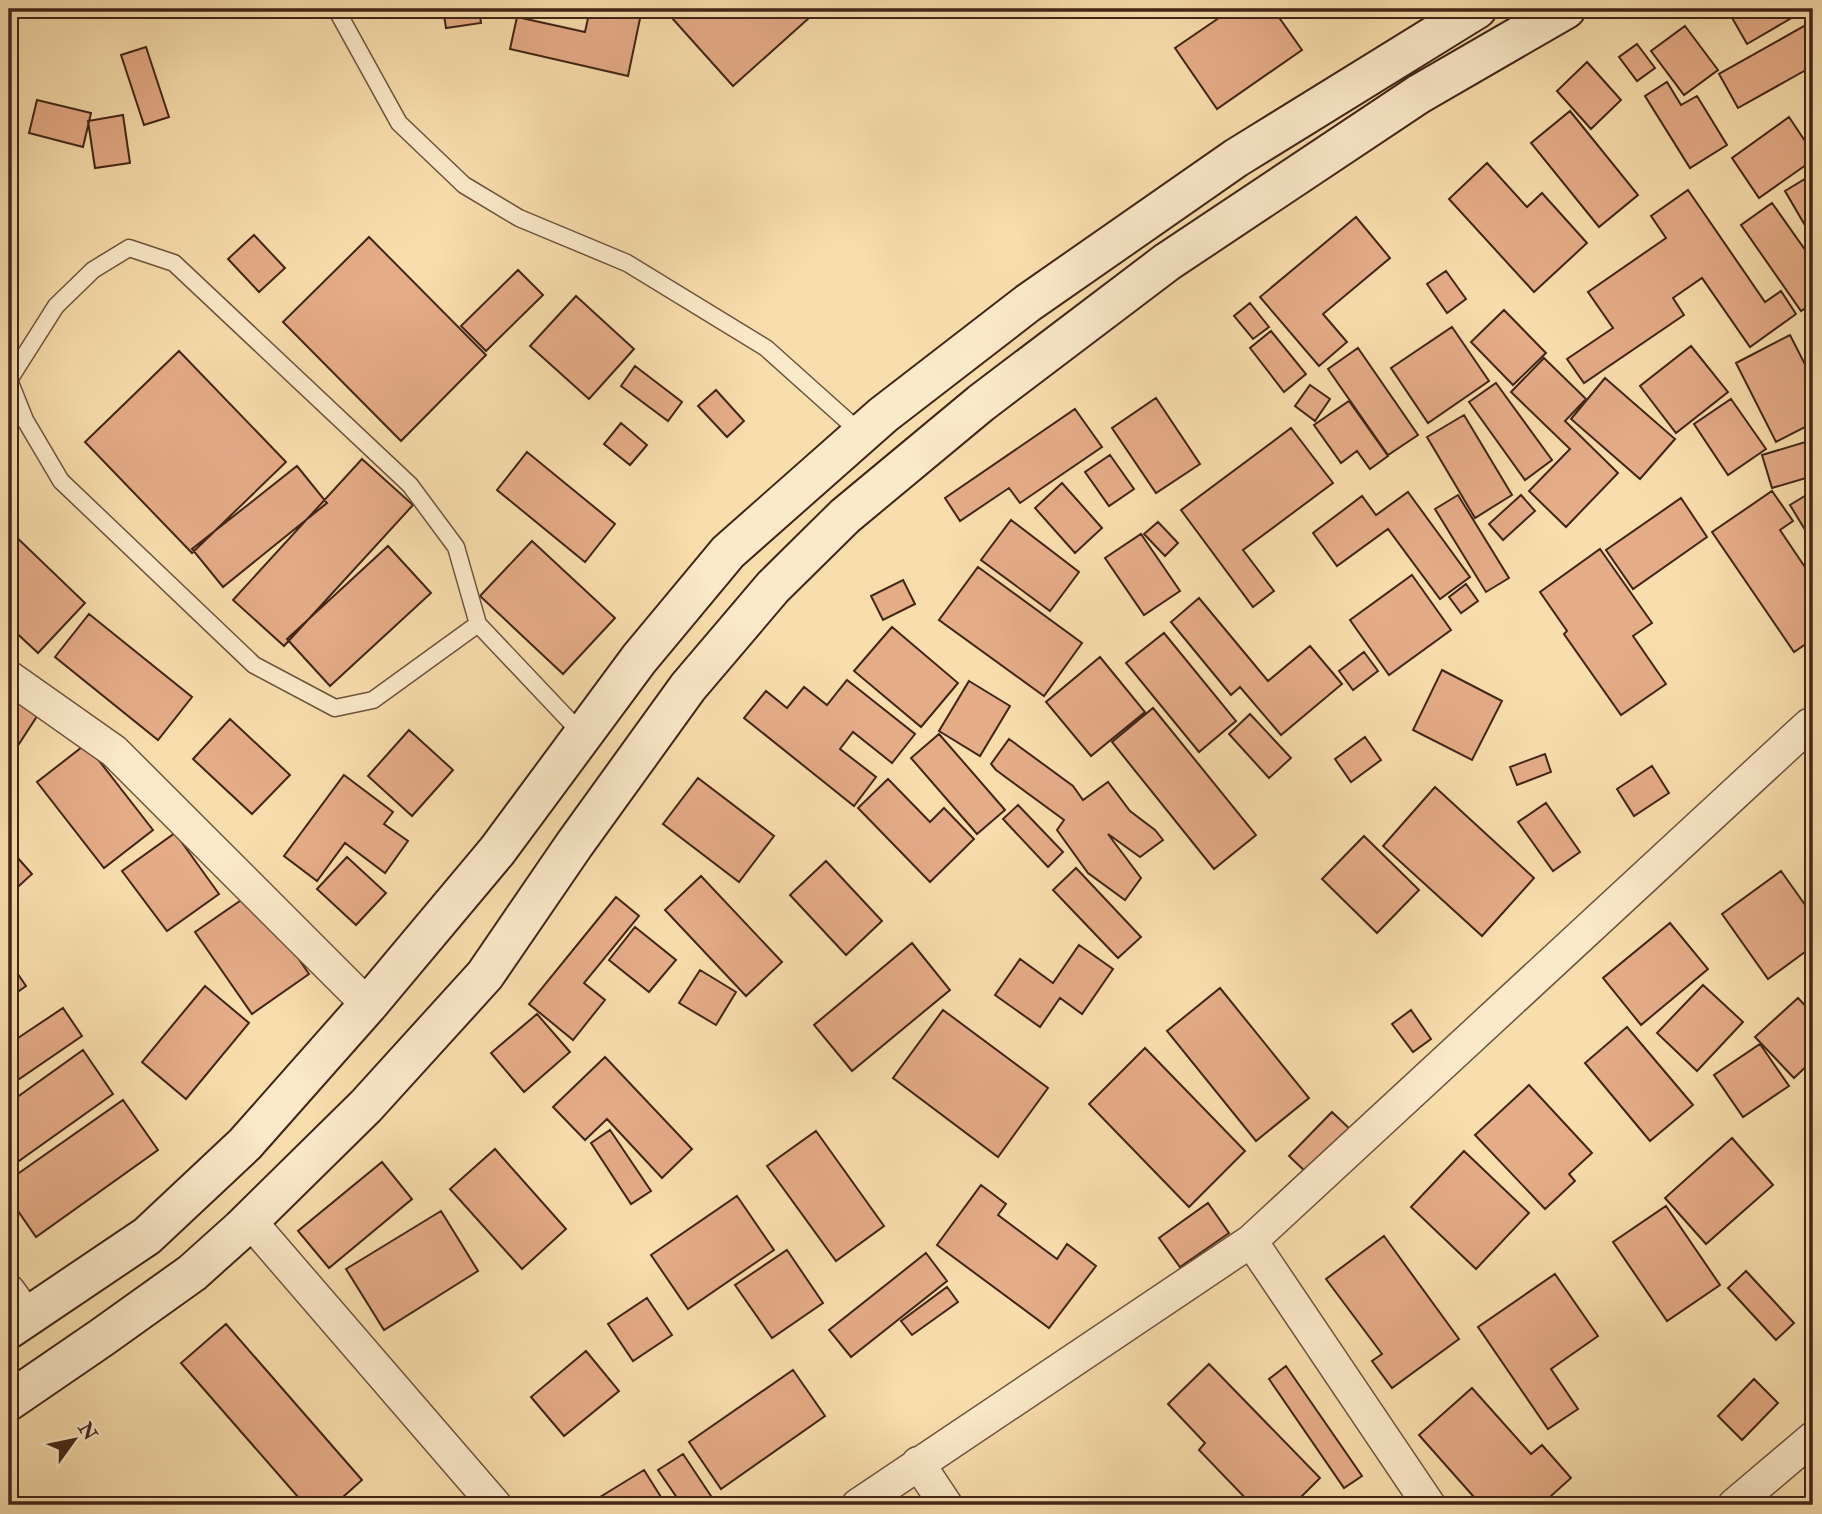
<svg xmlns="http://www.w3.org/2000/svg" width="1822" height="1514" font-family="'IM FELL Double Pica',serif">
  <rect width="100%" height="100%" fill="#f9dead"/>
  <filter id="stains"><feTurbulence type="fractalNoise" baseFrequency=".00286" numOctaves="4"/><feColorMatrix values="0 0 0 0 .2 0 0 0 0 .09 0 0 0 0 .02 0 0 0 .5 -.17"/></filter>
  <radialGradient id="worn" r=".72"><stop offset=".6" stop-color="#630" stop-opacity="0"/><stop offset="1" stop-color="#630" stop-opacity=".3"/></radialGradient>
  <path fill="#e5ac88" stroke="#412517" stroke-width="2" d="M443 9H479L481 23 446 28Z
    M590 9H642L628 76 510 49 517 17 585 32Z
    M682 9H819L733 86 672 18Z
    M1232 9H1273L1302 50 1217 109 1175 48Z
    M1727 9H1807L1747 44Z
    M1813 21V66L1738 108 1719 74Z
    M1685 26 1718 70 1684 95 1651 51Z
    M1637 44 1655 68 1637 81 1619 57Z
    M146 47 169 117 144 125 121 55Z
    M1587 62 1621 100 1591 129 1557 91Z
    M1667 82 1681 105 1697 96 1727 145 1690 168 1645 96Z
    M37 100 91 113 83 147 29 133Z
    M1570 111 1638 195 1599 227 1531 143Z
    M123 115 130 163 95 168 88 121Z
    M1789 117 1813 153V160L1759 198 1732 158Z
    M1487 163 1527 207 1542 193 1587 243 1534 292 1449 199Z
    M1813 174V239L1785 191Z
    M1688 190 1765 302 1781 291 1796 314 1750 347 1702 278 1673 298 1684 315 1584 383 1567 359 1613 328 1588 292 1666 238 1651 216Z
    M1772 203 1813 261V303L1801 311 1741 225Z
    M1356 217 1390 258 1323 314 1347 342 1319 366 1260 297Z
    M254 235 285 268 259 292 228 259Z
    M369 237 486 355 401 441 283 322Z
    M518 270 543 295 486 351 461 326Z
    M1446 271 1466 299 1447 313 1427 284Z
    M576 296 634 349 589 399 530 346Z
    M1250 303 1269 327 1253 339 1234 316Z
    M1504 310 1546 353 1513 385 1471 342Z
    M1452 327 1489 381 1428 423 1391 368Z
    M1271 331 1306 374 1284 392 1250 348Z
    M1790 335 1813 380V423L1776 442 1736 363Z
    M1691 346 1728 392 1676 433 1640 386Z
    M1358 348 1418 435 1388 455 1328 369Z
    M179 351 286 462 192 553 85 442Z
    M1544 358 1586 399 1565 421 1618 473 1566 527 1529 491 1570 449 1511 392Z
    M635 366 682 402 668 421 621 386Z
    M1605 378 1675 439 1640 479 1571 419Z
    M1496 383 1552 460 1525 480 1469 402Z
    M1310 385 1330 399 1315 421 1295 406Z
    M716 390 744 421 727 437 698 406Z
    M1156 398 1200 464 1156 493 1112 428Z
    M1731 399 1766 449 1728 475 1694 424Z
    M1349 401 1388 456 1370 469 1357 451 1341 463 1314 425Z
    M1075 409 1102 447 1020 503 1009 488 960 521 945 498Z
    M1464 415 1512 495 1475 518 1427 437Z
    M621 423 647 445 630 465 604 444Z
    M1291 428 1333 483 1243 550 1274 591 1253 607 1181 510Z
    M1812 440 1813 476 1772 488 1762 455Z
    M527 452 615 524 585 562 497 490Z
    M1110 455 1134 489 1109 506 1085 472Z
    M362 459 413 505 284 646 233 600Z
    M297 466 327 503 223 587 192 549Z
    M1062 483 1102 528 1075 553 1035 508Z
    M1772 491 1793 521 1780 530 1813 579V639L1794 652 1712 532Z
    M1813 491V543L1790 505Z
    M1408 492 1470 577 1440 599 1388 529 1337 566 1313 533 1362 496 1376 515Z
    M1458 495 1509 578 1486 592 1435 509Z
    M1521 495 1535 511 1503 540 1489 524Z
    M1681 498 1707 537 1633 589 1606 550Z
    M1011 520 1079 572 1050 611 981 560Z
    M1158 522 1178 543 1165 556 1144 534Z
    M9 530 85 603 38 653 9 626Z
    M1141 534 1180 591 1144 615 1105 558Z
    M532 541 615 618 563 674 480 596Z
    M388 546 431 593 330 686 287 639Z
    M1600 549 1652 623 1633 636 1666 684 1621 715 1564 634 1567 631 1540 592Z
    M978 567 1082 643 1044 696 939 620Z
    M1412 575 1451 630 1389 675 1350 620Z
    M903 580 915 604 883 620 871 596Z
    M1466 584 1478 601 1461 613 1449 597Z
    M1199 598 1268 681 1310 646 1342 684 1281 735 1240 687 1231 695 1171 622Z
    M89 614 192 697 158 740 55 657Z
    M892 627 958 683 921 727 854 671Z
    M1164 633 1236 721 1199 752 1126 663Z
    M1364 652 1378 671 1353 690 1339 671Z
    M1100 657 1145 712 1091 756 1046 702Z
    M1442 670 1502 701 1472 760 1413 730Z
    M9 680 45 704 15 750 9 746Z
    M847 680 915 734 892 763 853 732 840 749 876 777 854 806 744 718 766 691 787 708 804 687 827 705Z
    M969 681 1010 706 980 756 939 731Z
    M1153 708 1256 835 1214 869 1112 742Z
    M1250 714 1291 758 1269 778 1229 734Z
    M230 719 290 775 252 814 193 759Z
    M409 730 453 770 412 816 368 776Z
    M939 734 1005 810 977 834 911 758Z
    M1365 737 1381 760 1351 782 1335 759Z
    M1009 739 1073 786 1083 800 1108 782 1130 811 1155 830 1163 840 1140 857 1108 834 1141 878 1125 900 1088 873 1057 830 1064 820 996 770 991 764Z
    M86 744 153 830 104 868 37 782Z
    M1545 754 1551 772 1517 785 1510 767Z
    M1652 766 1669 793 1634 816 1617 789Z
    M344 775 393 812 384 824 408 841 385 873 345 843 317 881 284 856Z
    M698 778 774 836 739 882 663 824Z
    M888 779 930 822 944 808 974 839 930 882 858 808Z
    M1435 787 1534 878 1482 936 1383 846Z
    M1546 803 1580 852 1553 871 1518 822Z
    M1018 805 1063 852 1048 867 1003 819Z
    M175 833 219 894 167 931 122 871Z
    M1364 836 1419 890 1377 933 1322 879Z
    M9 848 32 874 9 895Z
    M347 857 386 893 356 925 317 889Z
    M826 861 882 921 846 955 790 895Z
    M1076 868 1141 937 1118 958 1053 890Z
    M1781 871 1813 916V946L1768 979 1722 914Z
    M701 876 782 962 746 996 665 910Z
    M253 892 309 974 252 1014 195 932Z
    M616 897 639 916 584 983 605 1000 573 1040 529 1004Z
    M1670 923 1708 969 1641 1025 1603 978Z
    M635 927 676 960 649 992 609 960Z
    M912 943 950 990 852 1071 814 1025Z
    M1079 945 1113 969 1082 1014 1060 998 1040 1027 995 995 1020 959 1053 983Z
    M9 961 26 986 9 998Z
    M700 970 736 992 716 1025 679 1003Z
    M1703 985 1743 1022 1697 1071 1657 1033Z
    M205 986 249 1023 186 1099 142 1062Z
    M1220 988 1309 1098 1256 1141 1167 1031Z
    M1798 998 1813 1014V1060L1794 1078 1755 1037Z
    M63 1008 82 1036 9 1086V1044Z
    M943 1010 1048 1088 998 1157 893 1078Z
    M1411 1010 1431 1039 1413 1052 1392 1024Z
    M537 1014 570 1052 524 1092 491 1053Z
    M1627 1027 1693 1105 1650 1141 1585 1063Z
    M1760 1044 1789 1086 1743 1117 1714 1075Z
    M1145 1048 1245 1151 1189 1207 1089 1104Z
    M83 1050 113 1094 9 1168V1103Z
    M605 1057 692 1149 662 1178 607 1119 585 1140 553 1107Z
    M1529 1085 1592 1153 1569 1174 1575 1181 1545 1209 1475 1135Z
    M123 1100 158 1150 36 1237 9 1198V1180Z
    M1332 1112 1352 1131 1309 1175 1289 1156Z
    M610 1130 651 1191 631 1204 591 1143Z
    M816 1131 884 1226 836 1261 767 1166Z
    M1732 1138 1773 1185 1706 1244 1665 1198Z
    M495 1149 566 1229 522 1269 450 1189Z
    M1464 1151 1529 1213 1476 1269 1411 1207Z
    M382 1162 412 1199 329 1268 298 1231Z
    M981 1185 1006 1204 998 1215 1057 1259 1067 1244 1096 1266 1049 1328 937 1245Z
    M737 1196 774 1250 688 1309 651 1255Z
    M1208 1203 1229 1233 1180 1267 1159 1238Z
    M1666 1206 1720 1285 1667 1321 1613 1242Z
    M441 1211 478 1271 384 1330 346 1269Z
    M1384 1236 1459 1339 1392 1388 1372 1361 1382 1354 1326 1279Z
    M787 1250 823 1303 772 1338 735 1285Z
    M926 1253 947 1281 851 1357 829 1330Z
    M1746 1271 1794 1323 1776 1340 1728 1288Z
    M1555 1274 1598 1336 1551 1369 1578 1409 1548 1429 1478 1327Z
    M947 1287 958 1302 912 1335 901 1321Z
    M647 1298 672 1335 633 1361 608 1324Z
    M226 1324 362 1480 334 1505H305L181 1363Z
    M586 1351 619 1391 564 1436 531 1397Z
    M1209 1364 1320 1478 1293 1505H1252L1199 1450 1205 1443 1168 1404Z
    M1286 1366 1362 1476 1344 1488 1269 1379Z
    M793 1370 825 1416 721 1489 689 1442Z
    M1754 1379 1778 1403 1742 1440 1718 1416Z
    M1472 1388 1531 1454 1542 1445 1571 1478 1541 1505H1481L1419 1435Z
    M683 1454 717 1505H682L658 1470Z
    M644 1470 666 1505H587Z"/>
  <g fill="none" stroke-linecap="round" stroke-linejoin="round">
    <g stroke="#6f533c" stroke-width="19">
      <path id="lane" d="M336 9 399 123 464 185 519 218 627 263 766 348 862 434
        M478 624 373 700 335 708 254 665 61 481 25 420 9 380 56 306 93 270 129 248 174 263 410 485 456 547 478 624 583 735"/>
    </g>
    <g stroke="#6f533c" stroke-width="35">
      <path id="street" d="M9 677 114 751 368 1005
        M249 1220 495 1505
        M1251 1241 1429 1505
        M9 1291 27 1316
        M918 1463 946 1505
        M858 1505 1251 1241 1809 725
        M1734 1505 1813 1438"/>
    </g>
    <g stroke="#412517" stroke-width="42">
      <path id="secondary" d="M9 1329 147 1236 245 1144 368 1005 497 851 639 659 728 552 883 415 1028 303 1236 158 1477 9
        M9 1401 101 1338 192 1273 241 1229 366 1106 485 975 574 845 688 687 773 587 845 516 981 403 1167 262 1419 94 1566 9"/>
    </g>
    <use href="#lane" stroke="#fbeaca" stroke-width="16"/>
    <use href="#street" stroke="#fbeaca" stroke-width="32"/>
    <use href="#secondary" stroke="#fbeaca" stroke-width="38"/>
  </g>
  <rect width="1822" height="1514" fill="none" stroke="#f9dead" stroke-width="35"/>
  <rect x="10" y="10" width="1801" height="1493" fill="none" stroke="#412517" stroke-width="3.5"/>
  <rect x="18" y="18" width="1787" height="1479" fill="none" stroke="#412517" stroke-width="2"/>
  <g transform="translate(74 1440) rotate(57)" stroke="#fbeaca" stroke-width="5" paint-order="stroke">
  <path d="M0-5L12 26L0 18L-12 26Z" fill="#412517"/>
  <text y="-10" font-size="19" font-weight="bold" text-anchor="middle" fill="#412517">N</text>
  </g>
  <rect width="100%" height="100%" filter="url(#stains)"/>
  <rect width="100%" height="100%" fill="url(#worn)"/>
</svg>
